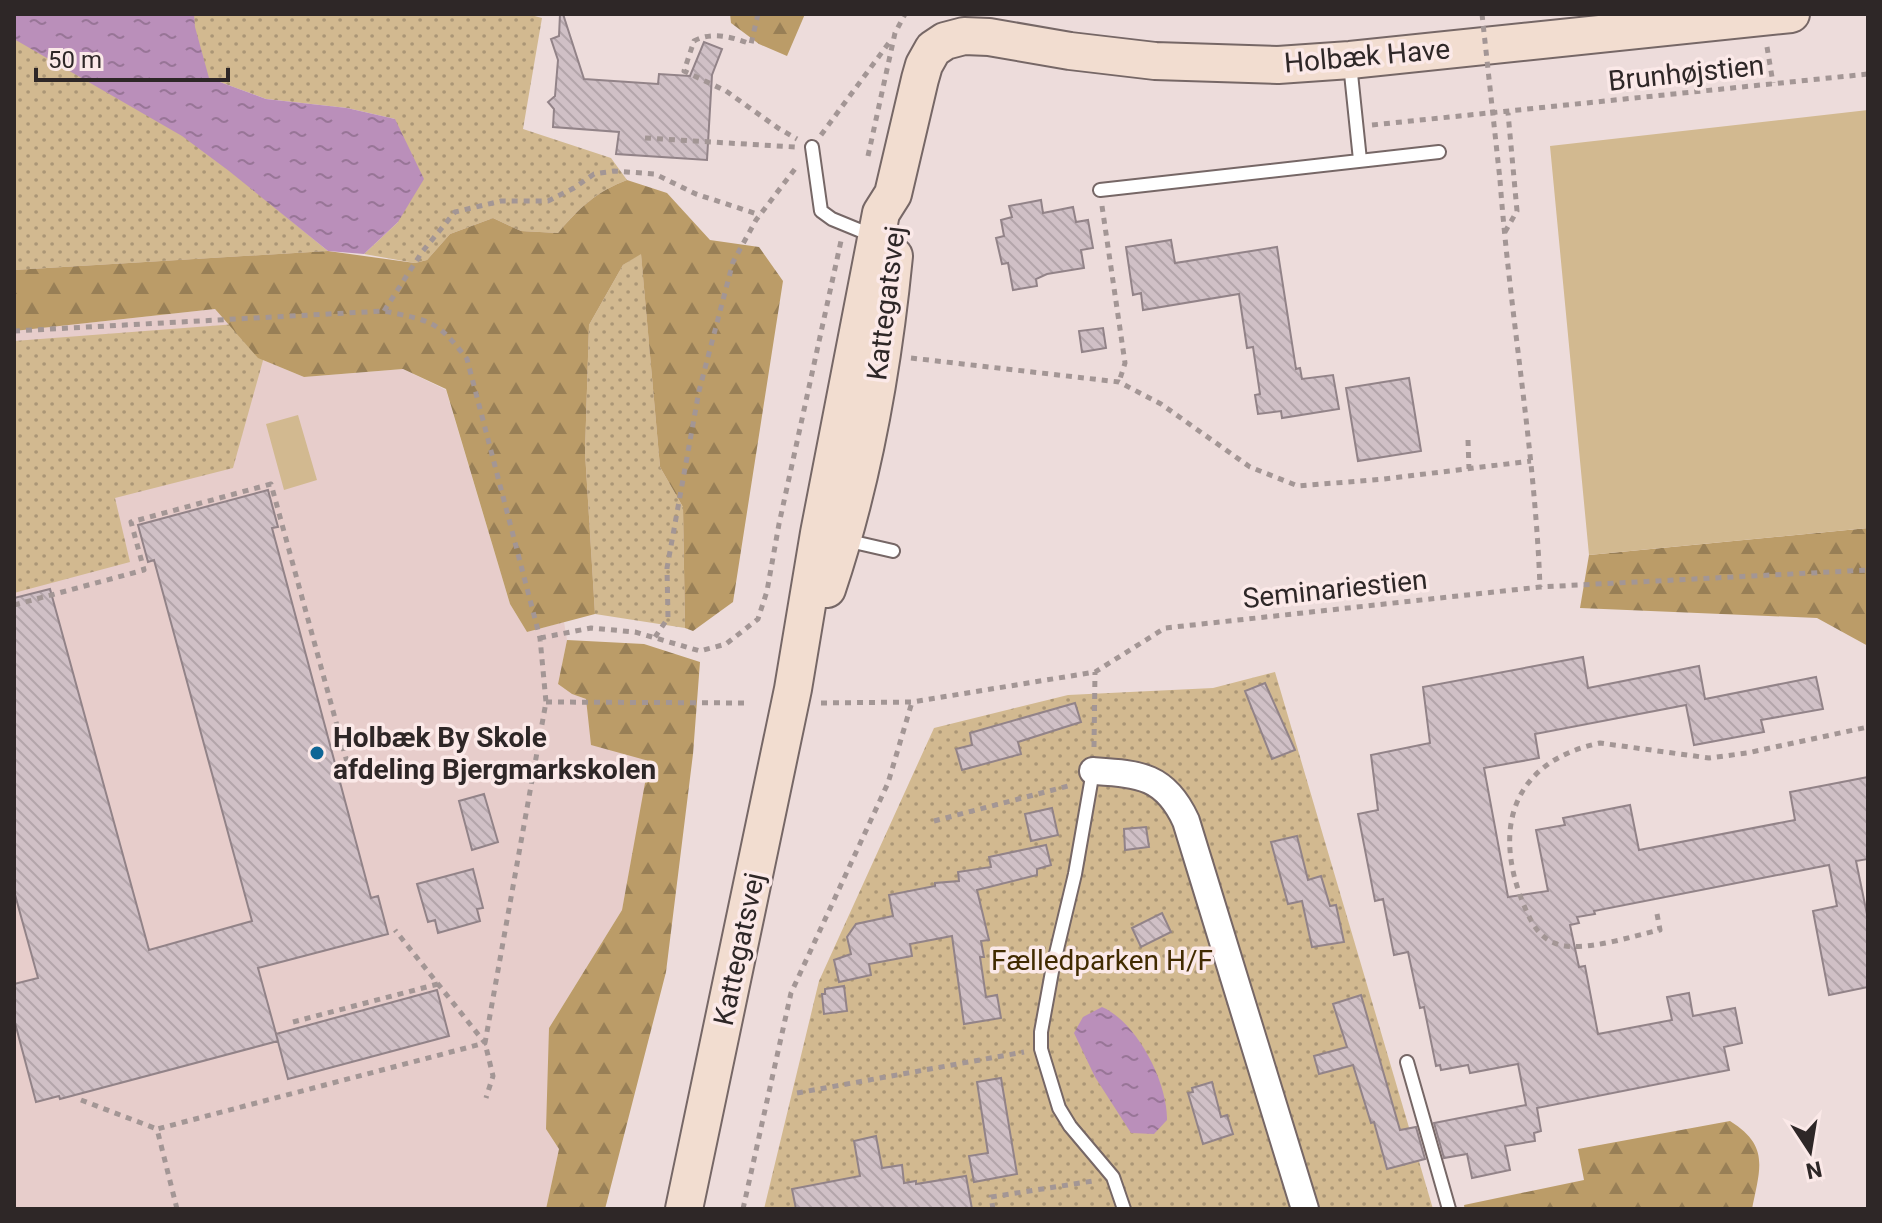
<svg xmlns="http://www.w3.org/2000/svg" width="1882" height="1223" font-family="Roboto,sans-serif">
  <defs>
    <pattern id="green-dots" width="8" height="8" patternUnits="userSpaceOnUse" patternTransform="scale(2)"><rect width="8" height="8" fill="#d2b990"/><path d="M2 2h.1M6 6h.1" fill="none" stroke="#ab9676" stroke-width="1.8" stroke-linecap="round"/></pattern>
    <pattern id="forest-firs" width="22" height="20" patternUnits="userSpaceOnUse" patternTransform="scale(2)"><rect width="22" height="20" fill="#bb9c68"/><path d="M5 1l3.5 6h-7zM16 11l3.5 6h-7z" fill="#987f56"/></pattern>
    <pattern id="water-ripples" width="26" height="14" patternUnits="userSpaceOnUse" patternTransform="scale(2)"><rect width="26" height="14" fill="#ba8fba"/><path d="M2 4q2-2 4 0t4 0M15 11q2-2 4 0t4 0" fill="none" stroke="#987597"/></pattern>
    <pattern id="building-back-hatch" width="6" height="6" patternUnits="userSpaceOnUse" patternTransform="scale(2)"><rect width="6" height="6" fill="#d0c0c6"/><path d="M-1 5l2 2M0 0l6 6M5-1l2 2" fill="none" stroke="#b3a5aa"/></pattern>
  </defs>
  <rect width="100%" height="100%" fill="#eddcdb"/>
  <path fill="#e7cdcb" d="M215 309 258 358 304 377 403 369 446 390 510 604 527 632 564 622 567 640 558 684 572 694 586 699 650 761 622 910 549 1028 559 1149 546 1209H14V331Z"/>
  <path fill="url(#green-dots)" d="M166 14H527L542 18 523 129 611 158 627 180C597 191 578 209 558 233L521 231 493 218 450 234 427 260 415 263 364 254 398 222 395 119 347 108 266 99 217 81 208 92Z
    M14 39 140 80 227 168 328 251 14 270Z
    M641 253 660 467 683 507 685 628 595 614 585 452 589 325 623 265Z
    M274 321 233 468 115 498 130 562 14 593V341Z
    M1275 672 1433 1209H764L819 981 934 728 1068 695 1213 688Z"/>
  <path fill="url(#forest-firs)" d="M730 14H805L787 56 759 44 731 23Z
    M627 180 667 193 710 240 759 247 783 281 733 602 693 631 685 628 683 507 660 467 641 254 623 265 589 325 585 452 595 614 527 632 510 604 446 389 403 369 304 377 258 358 215 309 14 331V270L328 251 415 263 427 260 450 234 493 218 521 231 558 233C578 209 597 191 627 180Z
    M1868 528V646L1817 618 1580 608 1589 555Z
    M567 640 644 644 700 662 693 754 666 972 605 1209H546L559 1149 546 1129 549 1028 622 910 649 761 591 745 586 699 572 694 558 684Z
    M1730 1121C1770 1146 1760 1168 1752 1209H1465L1464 1205 1584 1180 1578 1149Z"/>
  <path fill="#d2b990" d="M1868 110V528L1589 555 1550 146Z
    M298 415 317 480 284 490 266 424Z"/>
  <path fill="url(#water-ripples)" d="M14 14H194L195 27 209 78 266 99 347 108 395 119 424 179 398 222 364 254 328 251 229 171 182 136 14 39Z
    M1102 1007C1137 1022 1168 1083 1167 1120L1154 1134 1131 1133 1095 1077 1074 1033 1083 1017Z"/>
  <path fill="url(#building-back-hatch)" stroke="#928388" stroke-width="2" d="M560 14H563L584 79 658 84 659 74 690 76 704 42 722 49 712 75 707 160 616 154 619 132 553 127 554 109 548 102 555 96 558 60 551 39 559 36Z
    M1041 200 1043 213 1073 207 1076 222 1088 220 1093 248 1081 250 1084 268 1047 274 1036 279 1037 286 1013 290 1008 263 1002 264 996 238 1004 236 1001 220 1012 217 1009 206Z
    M1171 240 1175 263 1277 247 1296 369 1300 368 1302 379 1333 375 1339 409 1282 418 1281 411 1258 414 1255 395 1260 394 1253 347 1247 348 1239 294 1143 310 1141 293 1133 295 1126 247Z
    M1103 328 1106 348 1082 352 1079 331Z
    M1409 378 1421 451 1358 461 1346 388Z
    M268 490 278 527 272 528 371 898 378 896 388 934 258 968 278 1041 60 1099 59 1096 36 1102 14 1019V984L38 978 14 891V598L50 589 149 950 252 921 154 560 148 562 138 525Z
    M1583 657 1588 688 1699 666 1705 699 1816 677 1823 709 1761 720 1764 732 1694 745 1686 705 1535 734 1539 758 1484 768 1508 897 1548 891 1536 830 1565 825 1563 818 1630 805 1639 850 1795 820 1790 792 1868 777V859L1856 861 1868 919V987L1829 995 1813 911 1837 906 1829 865 1594 911 1595 914 1577 917 1579 923 1570 925 1579 967 1585 966 1598 1034 1672 1020 1667 997 1689 993 1693 1016 1735 1008 1742 1043 1724 1047 1729 1070 1537 1108 1541 1131 1534 1133 1535 1141 1505 1146 1510 1170 1472 1178 1467 1154 1444 1158 1434 1123 1526 1105 1518 1064 1470 1073 1468 1065 1441 1070 1440 1065 1436 1066 1424 1007 1420 1008 1408 952 1394 955 1383 899 1375 901 1358 814 1378 810 1371 755 1430 743 1423 687Z
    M1265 683 1295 750 1272 759 1245 691Z
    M1075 703 1081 722 1018 742 1021 754 962 770 956 749 972 745 970 733Z
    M484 794 498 842 472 850 459 801Z
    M1052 808 1058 835 1031 841 1025 814Z
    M1146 827 1149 847 1125 850 1124 829Z
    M1297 836 1308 880 1321 876 1330 906 1336 905 1344 942 1312 947 1302 901 1288 904 1271 842Z
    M1046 845 1051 865 1037 869V875L977 890 989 940 981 941 984 957H980L986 997 997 995 1001 1018 964 1024 952 936 910 944 912 956 869 964 871 975 839 982 834 960 851 954 847 937 856 924 893 916 889 895 935 886V883L959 881 958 872 991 867 989 857Z
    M473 869 483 908 477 909 480 921 438 933 435 920 428 922 417 884Z
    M1162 913 1171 932 1141 947 1132 928Z
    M844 986 847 1011 824 1014 822 994H825V989Z
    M437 990 449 1036 288 1079 276 1034Z
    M1361 995 1400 1130 1416 1127 1425 1159 1387 1169 1374 1122 1371 1123 1353 1065 1319 1074 1314 1056 1347 1047 1333 1004Z
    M1001 1078 1017 1174 974 1182 969 1156 988 1153 977 1082Z
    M1212 1082 1221 1117 1227 1115 1233 1134 1203 1144 1188 1093 1193 1092 1192 1088Z
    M876 1136 882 1168 902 1165 904 1183 916 1181V1184L966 1176 972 1209H796L792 1189 860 1176 854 1141Z"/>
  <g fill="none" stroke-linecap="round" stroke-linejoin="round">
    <g stroke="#766766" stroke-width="16">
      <path id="lane" d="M1350 64 1360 160
        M812 147 821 211 832 219 871 235
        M1100 190 1439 152
        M845 540 893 551
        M1093 771 1075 874 1053 966 1041 1032V1049L1059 1108 1070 1126 1113 1177 1124 1209
        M1407 1062 1449 1209"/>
    </g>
    <g stroke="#766766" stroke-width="30">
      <path id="street" d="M1093 771C1139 774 1165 775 1186 821L1305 1209"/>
    </g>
    <g stroke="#766766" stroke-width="40">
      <path id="secondary" d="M827 589C863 482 883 368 894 256
        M684 1209 793 689 819 533 881 213 893 194 920 79 924 65 933 49 945 41 964 36 989 37 1070 51 1155 61 1278 65 1350 60 1791 14"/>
    </g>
    <path stroke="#a39695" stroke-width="5" stroke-dasharray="6 6" stroke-linecap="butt" d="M758 14 751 44C732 37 712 31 694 41L684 71 726 91 778 128 797 139
      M1767 47 1773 83
      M1372 125 1868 74
      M821 135 891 40
      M645 138 795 147
      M868 156 895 33 905 14
      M1500 180C1510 316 1535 451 1540 587
      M1102 206 1125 363 1119 382
      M1505 232 1517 211 1508 113
      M384 311 422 252 455 212 501 201H548L574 188 594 174 614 171 655 174 696 194 760 215
      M14 331 384 311C431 321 437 320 467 359L540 638 546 702 485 1043 493 1076 486 1098
      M911 358 1119 382 1161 404 1250 467 1298 486 1384 479 1531 461
      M1468 440 1469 469
      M14 605 144 570 131 522 271 484 350 773
      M655 637 668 618 667 568 699 391 733 262 756 220 798 165
      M540 638 591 628 635 632 700 651 726 644 758 619 767 591 779 524 841 241
      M546 702 748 703
      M821 703 912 702 1095 672 1165 628 1540 587 1868 570
      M1094 747 1095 672
      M934 821 1072 785
      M1657 914 1660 930C1632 936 1583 953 1557 944 1538 938 1530 920 1523 903 1492 826 1514 761 1600 743L1709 758 1747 753 1868 727
      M293 1022 438 984
      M797 1093 1024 1052
      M81 1100 157 1129
      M177 1209 157 1129 485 1043 395 930
      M743 1209 791 993 888 783 912 702
      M993 1209 991 1197 1093 1181"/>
    <use href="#lane" stroke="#fff" stroke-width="12"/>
    <use href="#street" stroke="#fff" stroke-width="26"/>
    <use href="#secondary" stroke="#f2ddd0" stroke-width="36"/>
    <path stroke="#a39695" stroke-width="5" stroke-dasharray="6 6" stroke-linecap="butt" d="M1482 14 1500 180"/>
  </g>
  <circle fill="#0e6696" stroke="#fbe9e8" stroke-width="3" cx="317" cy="753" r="8"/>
  <g text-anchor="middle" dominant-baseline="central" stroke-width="7" stroke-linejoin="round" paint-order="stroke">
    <g font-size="28" fill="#2e2727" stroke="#fbe9e8">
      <text transform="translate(1367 56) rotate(-5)">Holbæk Have</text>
      <text transform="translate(1686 73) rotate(-6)">Brunhøjstien</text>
      <text transform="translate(886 303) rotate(-83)">Kattegatsvej</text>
      <text transform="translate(1335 589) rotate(-6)">Seminariestien</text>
      <text transform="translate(739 949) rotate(-78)">Kattegatsvej</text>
    </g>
    <g font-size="28" font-weight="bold" fill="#2e2727" stroke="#fbe9e8" text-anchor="start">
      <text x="333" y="737">Holbæk By Skole<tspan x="333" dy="32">afdeling Bjergmarkskolen</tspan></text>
    </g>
    <g font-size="28" fill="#412b00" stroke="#fbe9e8">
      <text x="1102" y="960">Fælledparken H/F</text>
    </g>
  </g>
  <rect width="1882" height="1223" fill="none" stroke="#2e2727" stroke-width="32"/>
  <g transform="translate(1810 1151) rotate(168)" stroke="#fbe9e8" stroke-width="6" paint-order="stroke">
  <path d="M0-6L14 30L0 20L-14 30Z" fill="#2e2727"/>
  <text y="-12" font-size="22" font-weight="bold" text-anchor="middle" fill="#2e2727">N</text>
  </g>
  <path d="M36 68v12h192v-12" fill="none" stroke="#2e2727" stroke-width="4"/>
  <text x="48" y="68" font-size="24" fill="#2e2727" stroke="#fbe9e8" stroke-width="6" paint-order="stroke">50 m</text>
</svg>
